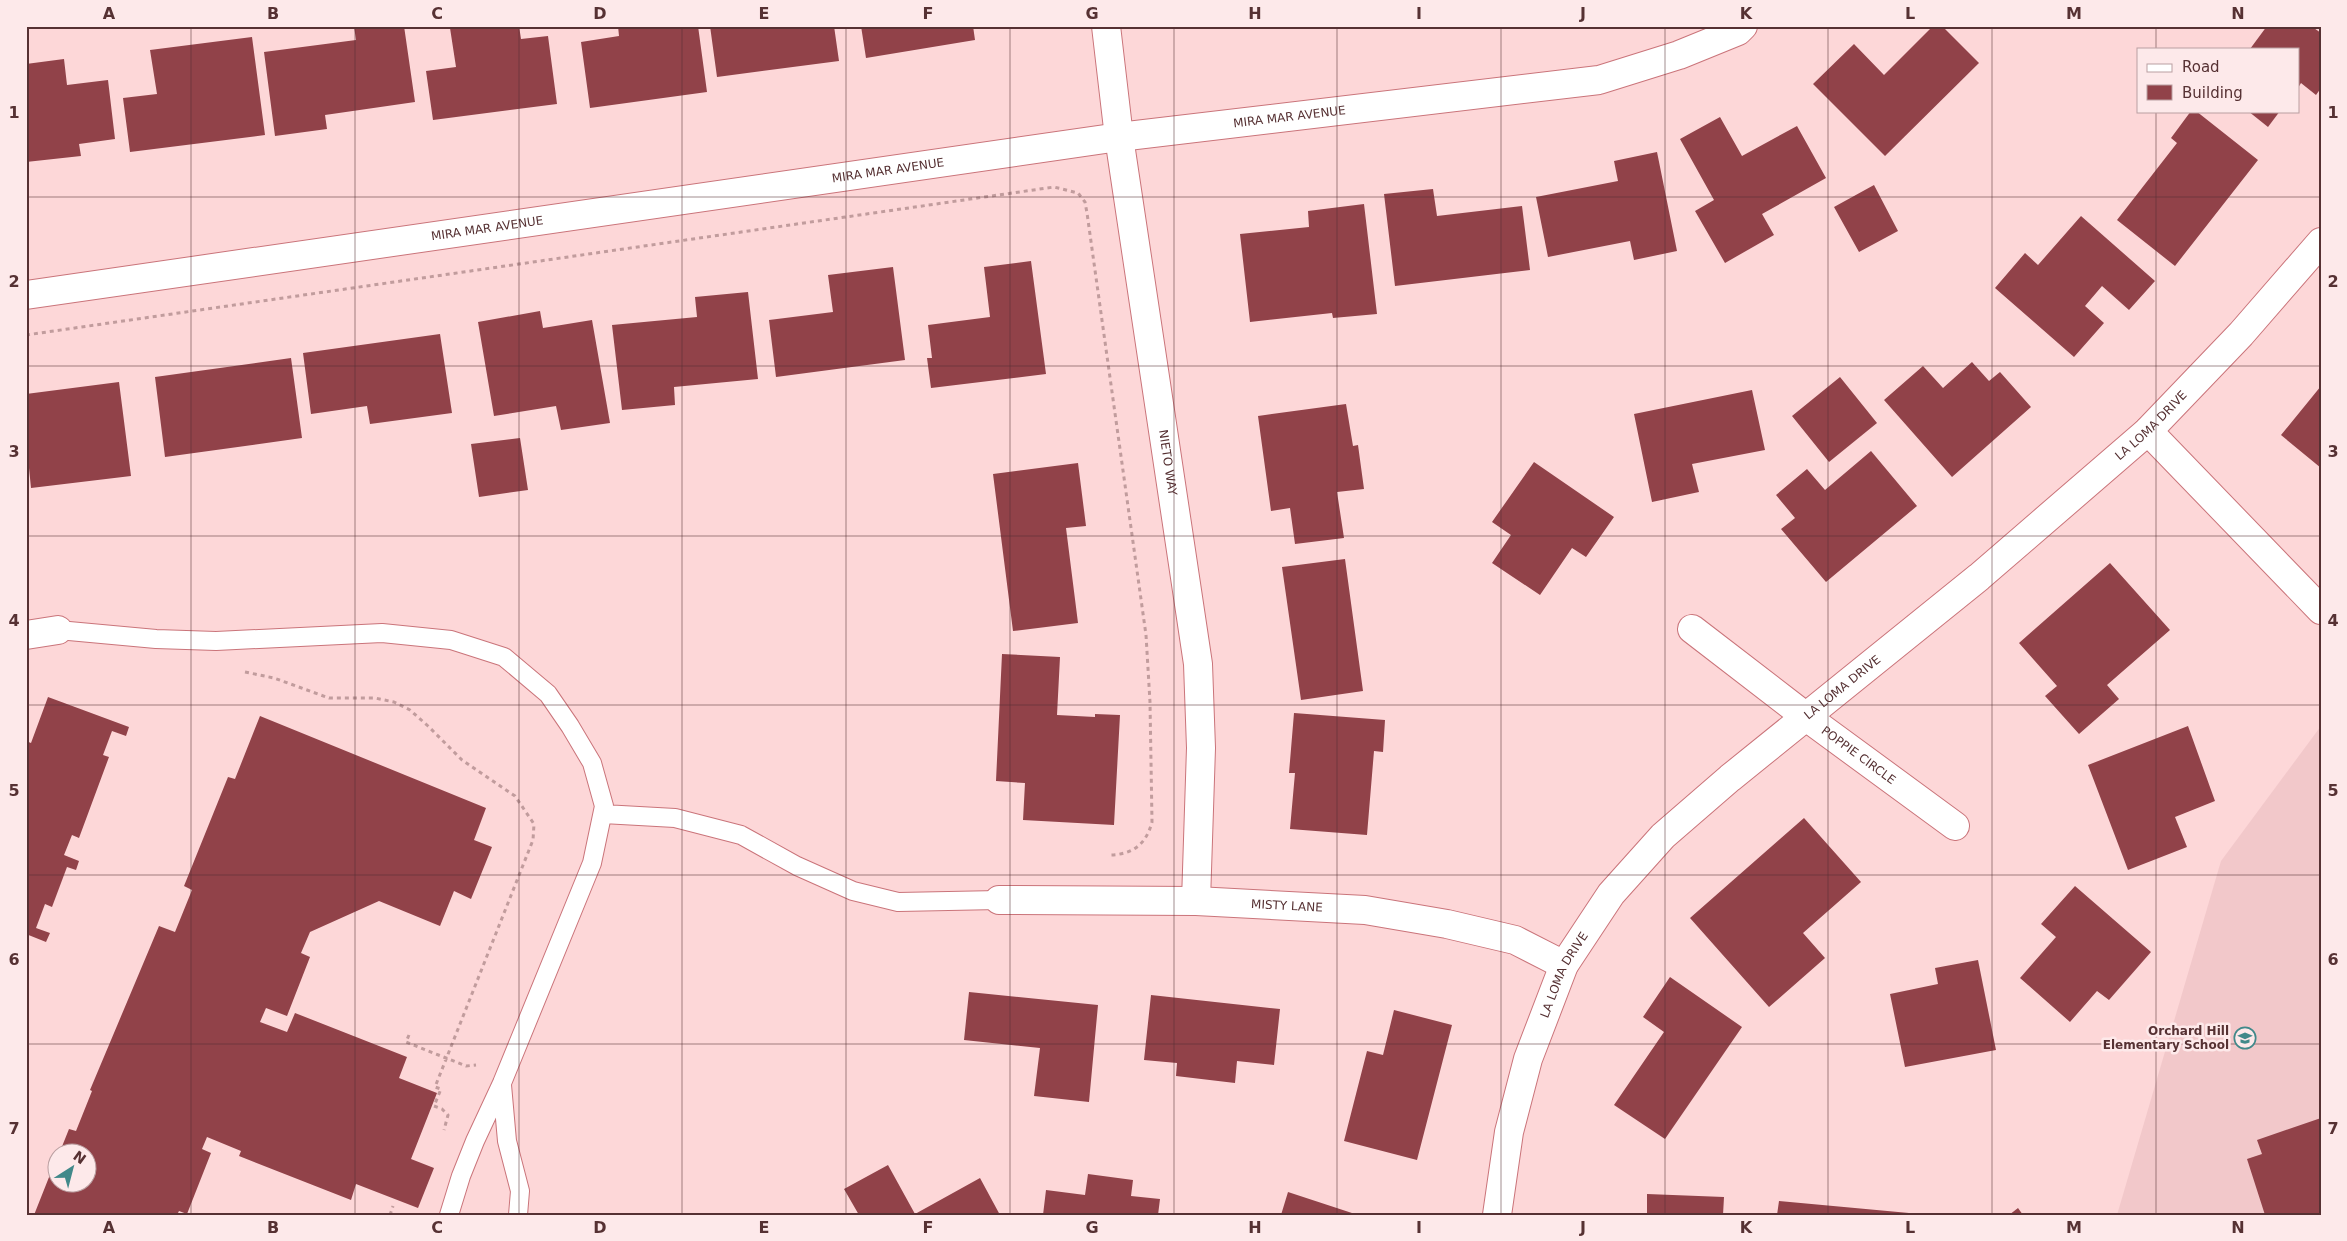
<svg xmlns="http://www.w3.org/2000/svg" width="2347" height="1241" font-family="'DejaVu Sans',sans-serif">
  <rect width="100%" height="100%" fill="#fdd7d8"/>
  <path fill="#f2c8ca" d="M2321 726V1215H2117L2221 861Z"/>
  <path fill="#914249" d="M354 26H404L415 102 325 115 327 129 275 136 264 52 356 40Z
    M461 26H519L521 39 548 36 557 104 433 120 426 71 456 67 450 28Z
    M618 26H698L707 92 590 108 581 42 619 36Z
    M710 26H834L839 61 717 77Z
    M861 26H973L975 40 866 58Z
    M1933 26H1942L1979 63 1885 156 1813 84 1854 44 1884 75Z
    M2267 26H2311L2321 33V88L2316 95 2301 83 2298 88V49H2250Z
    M252 37 265 135 130 152 123 98 157 94 150 50Z
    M64 59 67 85 108 80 115 139 79 144 81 156 26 162V64Z
    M2191 111H2196L2258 160 2175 266 2117 220 2177 143 2171 138Z
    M2248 111H2280L2268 127Z
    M1720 117 1742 156 1797 126 1826 178 1762 214 1774 235 1725 263 1695 211 1714 200 1680 139Z
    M1657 152 1677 251 1634 260 1630 241 1548 257 1536 197 1618 181 1614 161Z
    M1874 185 1898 231 1859 252 1834 207Z
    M1433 189 1437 216 1522 206 1530 270 1395 286 1384 194Z
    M1364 204 1377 314 1333 318 1332 313 1250 322 1240 234 1309 227 1308 211Z
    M2081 216 2155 281 2129 310 2102 286 2085 306 2104 323 2074 357 1995 288 2025 253 2038 265Z
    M1031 261 1046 374 931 388 927 358H932L928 325 990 317 984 267Z
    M893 267 905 360 776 377 769 320 833 312 828 275Z
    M748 292 758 379 674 387 675 405 622 410 612 325 697 317 695 297Z
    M540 311 543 328 592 320 610 423 561 430 556 406 494 416 478 322Z
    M440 334 452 413 370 424 367 406 311 414 303 353Z
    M291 358 302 438 165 457 155 377Z
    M1972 362 1989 381 2000 372 2031 407 1952 477 1884 400 1923 366 1943 388Z
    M1840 377 1877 423 1829 462 1792 416Z
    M119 382 131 476 31 488 29 468H26V394Z
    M2321 386V468L2281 435Z
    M1752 390 1765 450 1692 464 1699 492 1652 502 1634 414Z
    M1346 404 1353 446 1358 445 1364 489 1337 492 1344 538 1295 544 1290 508 1271 511 1258 416Z
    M520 438 528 490 479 497 471 444Z
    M1871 451 1917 506 1826 582 1781 529 1795 518 1776 495 1807 469 1825 490Z
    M1534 462 1614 517 1586 557 1572 548 1540 595 1492 563 1511 535 1492 522Z
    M1078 463 1086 526 1066 528 1078 623 1013 631 993 474Z
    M1345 559 1363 691 1301 700 1282 567Z
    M2110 563 2170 630 2107 685 2119 699 2079 734 2045 696 2057 686 2019 643Z
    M1002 654 1060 657 1057 715 1095 717V714L1120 715 1114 825 1023 820 1025 783 996 781Z
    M48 697 129 727 126 736 112 731 103 755 109 757 79 838 72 835 64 855 79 861 76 870 67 867 52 907 45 904 36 928 50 933 46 942 26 934V741L31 743Z
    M1294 713 1385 720 1383 752 1374 751 1367 835 1290 829 1295 773H1289Z
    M260 716 486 808 474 840 492 847 471 899 454 891 440 926 379 901 310 932 301 953 310 957 287 1016 266 1008 260 1022 287 1032 295 1013 407 1057 399 1078 437 1093 411 1159 434 1168 418 1208 356 1184 351 1200 239 1156 241 1151 207 1137 202 1149 211 1153 187 1214 179 1211 177 1215H34L57 1157 58 1184H88V1154H59L69 1129 76 1131 92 1091 90 1090 159 926 175 932 192 890 184 886 228 777 235 779Z
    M2188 726 2215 801 2175 817 2187 847 2128 870 2088 765Z
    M1804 818 1861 882 1803 933 1825 958 1769 1007 1690 918Z
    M2075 886 2151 952 2109 1000 2097 991 2070 1022 2020 978 2056 937 2041 924Z
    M1978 960 1996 1050 1905 1067 1890 994 1938 984 1935 968Z
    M1670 977 1742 1027 1665 1139 1614 1105 1664 1032 1643 1017Z
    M969 992 1098 1005 1089 1102 1034 1096 1040 1048 964 1040Z
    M1151 995 1280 1009 1274 1065 1237 1061 1235 1083 1176 1076 1177 1063 1144 1060Z
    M1394 1010 1452 1025 1417 1160 1344 1141 1367 1051 1383 1055Z
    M2321 1118V1215H2265L2247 1159 2262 1154 2257 1140Z
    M888 1165 915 1214 980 1178 1000 1215H859L844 1189Z
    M1088 1174 1133 1180 1131 1196 1160 1199 1158 1215H1043L1046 1190 1085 1195Z
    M1288 1192 1355 1214V1215H1281Z
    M1647 1194 1724 1197 1723 1215H1647Z
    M1779 1201 1909 1213V1215H1777Z
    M2018 1208 2023 1215H2009Z"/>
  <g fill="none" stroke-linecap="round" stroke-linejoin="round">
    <g stroke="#ca747a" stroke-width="20">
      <path id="service" d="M58 630 156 639 216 641 382 633 451 640 504 657 548 694 570 726 592 763 604 806 592 863 502 1083 475 1141 461 1176 449 1215
        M603 814 675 818 741 835 797 866 853 891 898 902 999 900
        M502 1085 507 1141 520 1191 518 1215"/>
    </g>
    <g stroke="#ca747a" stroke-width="30">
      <g id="minor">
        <path id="s1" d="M1106 26 1119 137 1198 664 1201 748 1196 901"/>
        <path id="s2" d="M26 295 1119 137 1599 80 1679 55 1738 31 1743 26"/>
        <path d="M2148 431 2321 610"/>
        <path id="s3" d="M1692 629 1805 716 1955 826"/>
        <path d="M26 635 58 630"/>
        <path id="s4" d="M999 900 1196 901 1365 910 1447 924 1515 940 1564 965"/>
        <path id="s5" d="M1497 1215 1509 1132 1528 1059 1564 965 1611 894 1663 836 1730 778 1979 577 2148 431 2241 334 2321 242"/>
      </g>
    </g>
    <path stroke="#c19c9d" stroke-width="3" stroke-dasharray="4 4" stroke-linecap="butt" d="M26 335 1054 187 1078 193 1085 202 1087 213 1146 635 1150 702 1152 822C1146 845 1132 855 1108 855
      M245 672 274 678 329 698H375L394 702 410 710 428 726 462 760 515 796 534 824 533 840 435 1087 441 1089 434 1106 442 1109 448 1115 444 1130
      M409 1035 406 1042 466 1066 476 1065
      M390 1215 393 1206"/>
    <use href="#service" stroke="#fff" stroke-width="18"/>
    <use href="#minor" stroke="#fff" stroke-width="28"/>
  </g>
  <path fill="none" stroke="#563133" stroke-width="1" stroke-opacity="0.55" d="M191 26V1215M355 26V1215M519 26V1215M682 26V1215M846 26V1215M1010 26V1215M1174 26V1215M1337 26V1215M1501 26V1215M1665 26V1215M1828 26V1215M1992 26V1215M2156 26V49M2156 111V1215M26 197H2321M26 366H2321M26 536H2321M26 705H2321M26 875H2321M26 1044H2321"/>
  <defs>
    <g id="school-ring" transform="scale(1.125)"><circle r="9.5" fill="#fde9ea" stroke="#41898a" stroke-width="1.5"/><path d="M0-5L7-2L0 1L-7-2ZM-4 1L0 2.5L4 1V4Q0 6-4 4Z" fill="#41898a"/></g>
  </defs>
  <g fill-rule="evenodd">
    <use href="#school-ring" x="2245" y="1038"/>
  </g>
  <g text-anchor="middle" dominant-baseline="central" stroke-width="5" stroke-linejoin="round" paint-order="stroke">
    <g font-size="12" fill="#563133" stroke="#fde9ea">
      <text stroke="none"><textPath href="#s2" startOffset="1276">MIRA MAR AVENUE</textPath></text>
      <text stroke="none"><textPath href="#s2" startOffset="871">MIRA MAR AVENUE</textPath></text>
      <text stroke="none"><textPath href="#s2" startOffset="466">MIRA MAR AVENUE</textPath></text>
      <text stroke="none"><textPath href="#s5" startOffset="1061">LA LOMA DRIVE</textPath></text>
      <text stroke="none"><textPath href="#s1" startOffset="441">NIETO WAY</textPath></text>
      <text stroke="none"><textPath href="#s5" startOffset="656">LA LOMA DRIVE</textPath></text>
      <text stroke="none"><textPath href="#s3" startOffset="209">POPPIE CIRCLE</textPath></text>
      <text stroke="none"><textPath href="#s4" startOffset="288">MISTY LANE</textPath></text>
      <text stroke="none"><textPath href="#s5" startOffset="251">LA LOMA DRIVE</textPath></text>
    </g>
    <g font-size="12" font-weight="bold" fill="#563133" stroke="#fde9ea" text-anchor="end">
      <text x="2229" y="1031">Orchard Hill<tspan x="2229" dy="14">Elementary School</tspan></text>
    </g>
  </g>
  <rect width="2347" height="1241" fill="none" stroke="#fde9ea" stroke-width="55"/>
  <rect x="2137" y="48" width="162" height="65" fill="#fde9ea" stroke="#ba9fa1"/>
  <rect x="2147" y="64" width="25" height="8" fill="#ffffff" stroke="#ba9fa1"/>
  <text x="2182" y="72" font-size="15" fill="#563133">Road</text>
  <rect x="2147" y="85" width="25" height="15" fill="#914249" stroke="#ba9fa1"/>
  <text x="2182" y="98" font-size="15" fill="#563133">Building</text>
  <g transform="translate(72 1168) rotate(36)"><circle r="24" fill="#fde9ea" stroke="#ba9fa1"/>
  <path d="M0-4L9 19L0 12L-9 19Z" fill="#41898a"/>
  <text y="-8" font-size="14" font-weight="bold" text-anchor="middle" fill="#563133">N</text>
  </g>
  <rect x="28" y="28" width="2292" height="1186" fill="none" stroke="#563133" stroke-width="2"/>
  <g font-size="16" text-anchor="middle" font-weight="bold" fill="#563133">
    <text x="109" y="19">A</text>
    <text x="273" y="19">B</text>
    <text x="437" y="19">C</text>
    <text x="600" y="19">D</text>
    <text x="764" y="19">E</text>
    <text x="928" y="19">F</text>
    <text x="1092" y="19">G</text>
    <text x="1255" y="19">H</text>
    <text x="1419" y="19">I</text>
    <text x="1583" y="19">J</text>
    <text x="1746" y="19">K</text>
    <text x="1910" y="19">L</text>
    <text x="2074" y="19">M</text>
    <text x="2238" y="19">N</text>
    <text x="14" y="118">1</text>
    <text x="2333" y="118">1</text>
    <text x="14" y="287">2</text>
    <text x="2333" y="287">2</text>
    <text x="14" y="457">3</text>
    <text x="2333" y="457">3</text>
    <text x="14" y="626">4</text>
    <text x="2333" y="626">4</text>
    <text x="14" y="796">5</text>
    <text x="2333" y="796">5</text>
    <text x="14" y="965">6</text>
    <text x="2333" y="965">6</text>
    <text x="14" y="1134">7</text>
    <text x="2333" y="1134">7</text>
    <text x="109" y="1233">A</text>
    <text x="273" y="1233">B</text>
    <text x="437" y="1233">C</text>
    <text x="600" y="1233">D</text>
    <text x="764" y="1233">E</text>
    <text x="928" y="1233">F</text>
    <text x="1092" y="1233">G</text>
    <text x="1255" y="1233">H</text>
    <text x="1419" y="1233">I</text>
    <text x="1583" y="1233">J</text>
    <text x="1746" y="1233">K</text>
    <text x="1910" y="1233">L</text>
    <text x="2074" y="1233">M</text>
    <text x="2238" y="1233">N</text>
  </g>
</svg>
